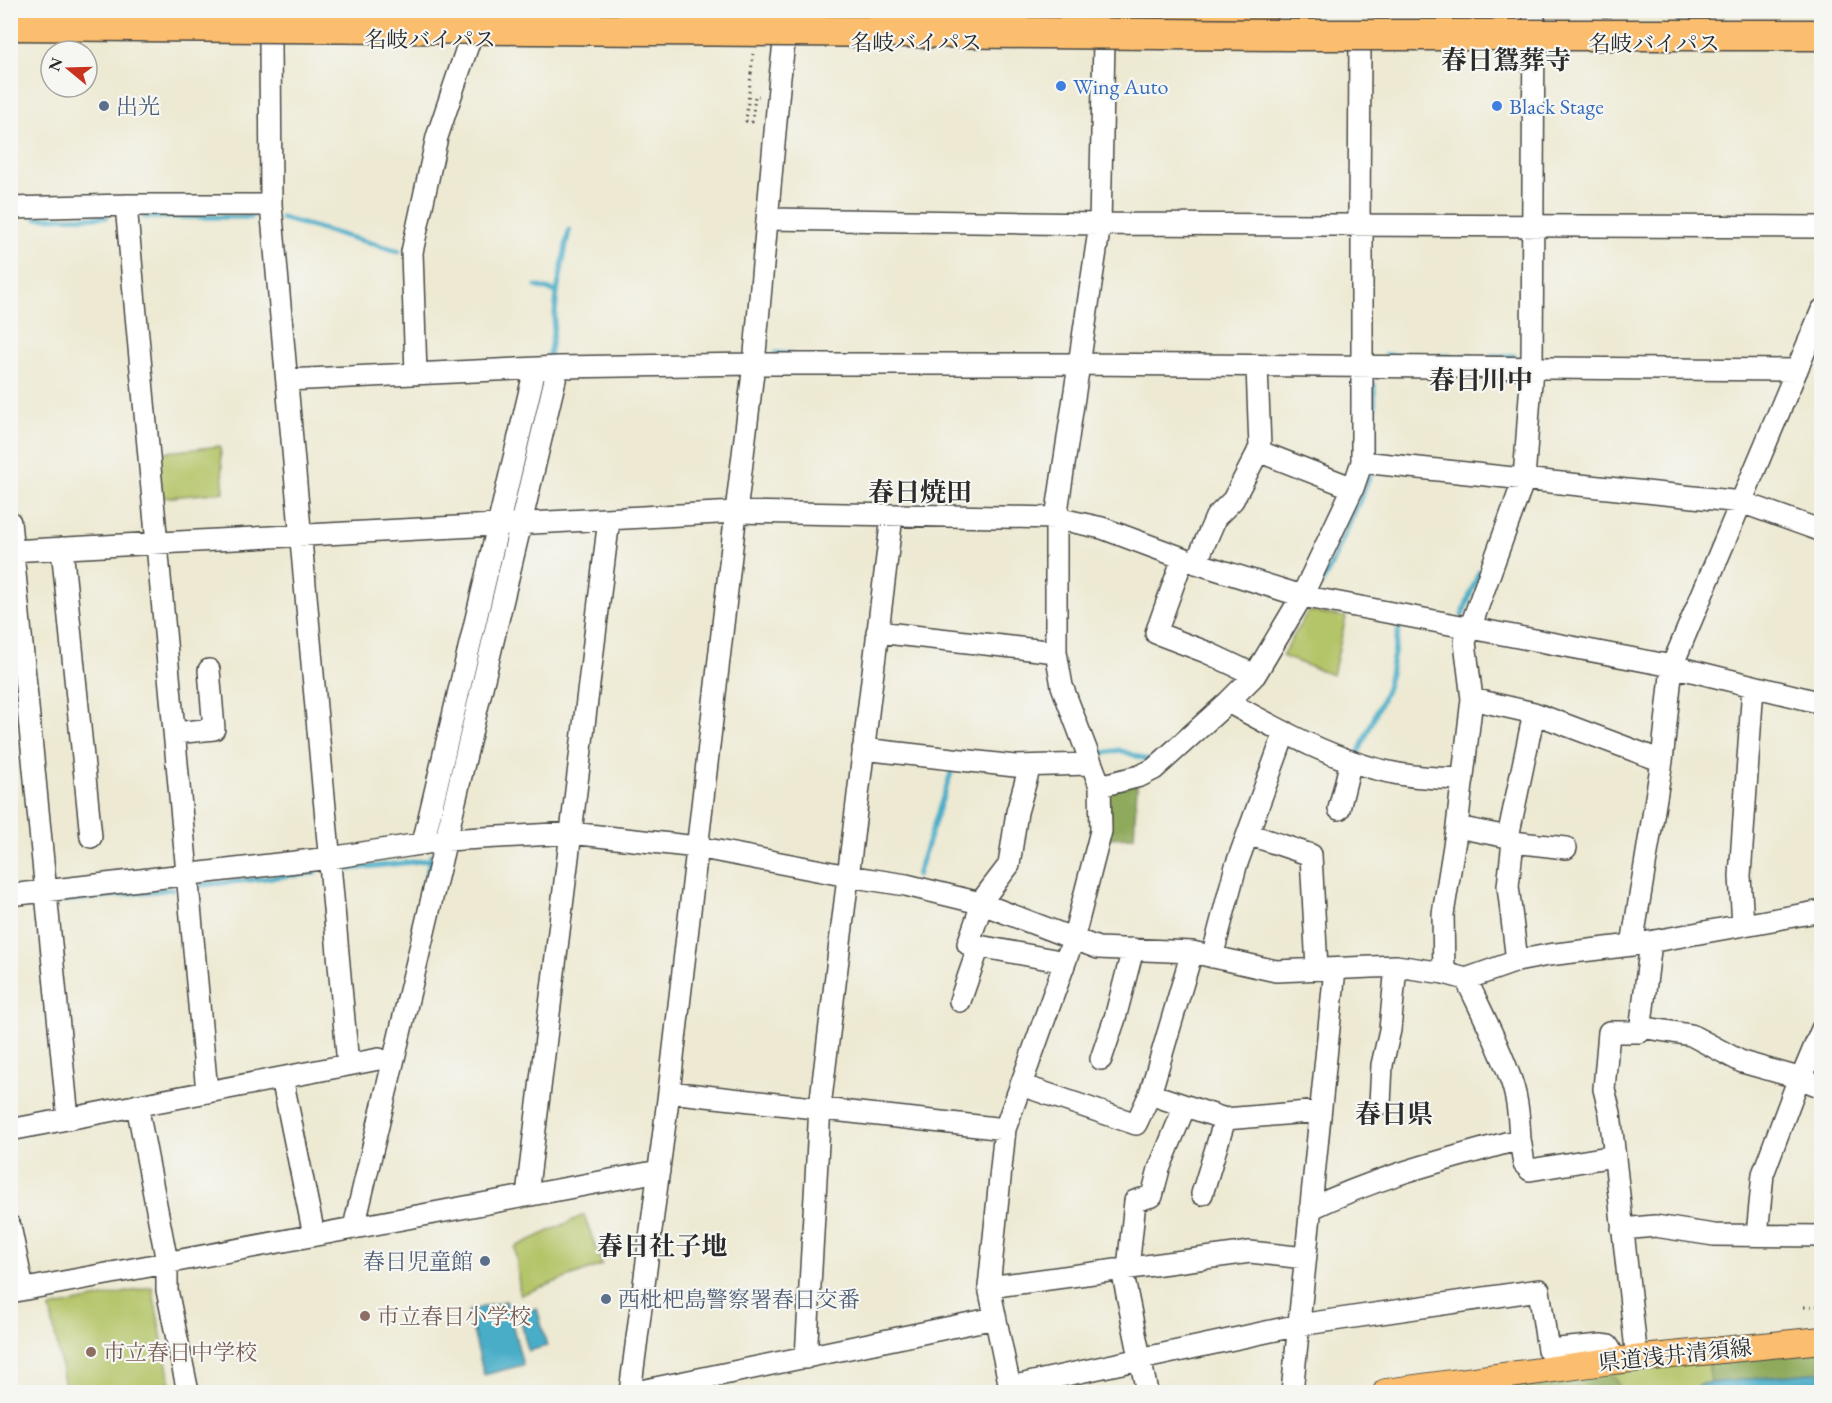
<svg xmlns="http://www.w3.org/2000/svg" width="1832" height="1403" font-family="'EB Garamond','Noto Serif JP',serif">
  <rect width="100%" height="100%" fill="#f6f6f2"/>
  <filter id="ink" filterUnits="userSpaceOnUse"><feTurbulence type="fractalNoise" baseFrequency=".0167" numOctaves="2"/><feDisplacementMap in="SourceGraphic" scale="12" xChannelSelector="R" yChannelSelector="G"/><feConvolveMatrix kernelMatrix="1 2 1 2 8 2 1 2 1" color-interpolation-filters="sRGB"/></filter>
  <filter id="wash" filterUnits="userSpaceOnUse"><feTurbulence type="fractalNoise" baseFrequency=".008" numOctaves="4" result="noise"/><feDisplacementMap in="SourceGraphic" scale="24" xChannelSelector="R" yChannelSelector="G"/><feGaussianBlur stdDeviation="1.35" result="paint"/><feColorMatrix in="noise" values="0 0 0 0 0 0 0 0 0 0 0 0 0 0 0 0 0 1.4 0 .05"/><feComposite in="paint" operator="in"/></filter>
  <g filter="url(#wash)">
    <rect width="100%" height="100%" fill="#ede9d2"/>
    <path fill="#b4c467" stroke="#707849" stroke-width="1.5" d="M220 446 224 492 162 498 158 453Z
      M1308 611 1346 617 1333 675 1282 656Z
      M584 1215 602 1265 520 1295 515 1247Z
      M152 1287 172 1392H66L50 1308Z
      M1708 1360 1711 1383 1699 1384 1696 1392H1607H1612L1607 1372Z"/>
    <path fill="#8faa5c" stroke="#5d6a44" stroke-width="1.5" d="M1137 784 1134 837 1106 838 1107 791Z
      M1821 1348V1372L1711 1383 1708 1360Z
      M1607 1372 1615 1378 1620 1388 1607 1392H1453Z"/>
    <path fill="#48adc7" stroke="#3a6c79" stroke-width="1.5" d="M506 1301 523 1365 484 1375 468 1311Z
      M537 1308 547 1346 528 1351 519 1313Z
      M1821 1372V1392H1696L1699 1384Z"/>
    <g fill="none" stroke-linecap="round" stroke-linejoin="round">
      <path stroke="#48adc7" stroke-width="5" d="M144 217H251
        M36 218 107 217
        M281 218 399 251
        M536 286 557 292
        M776 353 791 354
        M1386 355 1412 356
        M1439 356H1451
        M1465 356H1470
        M1491 356H1514
        M548 360 553 335 557 292 569 230
        M1374 384 1375 453
        M511 517 546 373
        M1318 589 1329 570 1371 474
        M1462 615 1479 572
        M1095 755 1119 750 1151 761
        M1357 756 1387 688 1399 629
        M447 786 507 534
        M341 870 430 860
        M917 875 953 767
        M201 885 315 873
        M60 901 173 889
        M414 930 431 856"/>
    </g>
  </g>
  <g filter="url(#ink)">
    <g fill="none" stroke-linecap="round" stroke-linejoin="round">
      <g stroke="#484844" stroke-width="24">
        <path id="minor" d="M270 38 271 205 348 1065
          M126 205 207 1092
          M10 208 126 205H271
          M768 219 1100 224 1822 227
          M1359 226 1360 42
          M416 374 412 252 437 137 470 39
          M287 380 558 367 754 364H1079L1797 370
          M1258 451 1353 488
          M1362 462 1741 502 1822 531
          M10 522 68 1119
          M62 548 91 837
          M10 551 736 512 1056 518 1102 528 1196 563 1302 596 1672 666 1822 703
          M1183 558 1156 633 1206 652 1255 675
          M1196 563 1216 517 1233 500 1260 448 1257 366
          M877 632 1056 652
          M1472 699 1534 713 1662 761
          M1228 702C1279 730 1336 762 1394 773 1416 778 1440 778 1463 779
          M175 733 214 729 209 670
          M863 749 1015 766 1091 764
          M1100 786 1140 776 1154 769 1228 702 1255 675 1302 596 1353 488 1362 462V225
          M1339 809 1351 761
          M1457 827 1508 837 1513 842 1508 886 1517 961
          M1248 834 1311 855 1317 969
          M1508 837 1534 713
          M1513 842 1566 848
          M423 843 535 369
          M10 895 330 858 446 840 571 833 697 847 848 876 906 885 980 903 1098 948 1192 952 1276 971 1396 966 1444 973 1466 979 1517 961 1548 955 1632 945 1822 911
          M980 903 1009 865 1017 812 1030 766
          M982 904 968 944 1065 962
          M1743 925 1740 876 1753 686
          M1632 945 1662 761 1672 666 1822 310
          M1212 957 1236 866 1285 732
          M1444 973 1443 914 1457 827 1472 699 1465 642 1524 479 1532 368 1534 10
          M1466 979C1482 1013 1500 1047 1512 1083 1518 1101 1519 1120 1520 1139
          M960 1001 979 946
          M1640 1027 1691 1035 1742 1062 1799 1078 1822 1087
          M1101 1059 1115 1018 1133 949
          M282 1078 314 1235
          M1801 1079 1822 1029
          M1021 1085 1136 1124 1150 1094 1225 1119 1320 1111
          M669 1092 1005 1129
          M1150 1094 1192 952
          M1380 1104 1382 1065 1390 1030 1396 966
          M137 1105 167 1262V1290L188 1392
          M10 1130 379 1059
          M1202 1194 1225 1119
          M527 1195 609 519
          M1310 1209C1378 1176 1449 1159 1520 1139L1524 1164 1530 1170 1614 1156
          M10 1226 23 1289
          M354 1227 558 367
          M1622 1229 1655 1226 1714 1235 1822 1236
          M1757 1235 1763 1174 1799 1078
          M1128 1269 1135 1201 1152 1196 1159 1169 1185 1106
          M1122 1270 1147 1392
          M989 1287 1250 1252 1305 1258
          M10 1292 659 1171
          M806 1358 820 1107 892 516
          M1637 1359 1610 1113 1604 1089 1609 1032H1640L1651 942
          M1010 1387 1299 1325 1539 1290 1548 1350 1601 1345 1608 1346 1610 1349 1612 1361
          M630 1392 669 1092 736 512 754 364 780 77 788 10
          M636 1392 995 1318
          M1011 1392 989 1287 1005 1129 1073 940 1101 831 1100 786 1062 686 1056 652V518L1100 224 1104 42
          M1292 1392 1335 969"/>
      </g>
      <g stroke="#484844" stroke-width="28">
        <path id="major" d="M1386 1392 1612 1361 1822 1340"/>
      </g>
      <g stroke="#484844" stroke-width="33">
        <path id="highway" d="M1005 14H1229L1264 10"/>
      </g>
      <path stroke="#484844" stroke-width="3" stroke-dasharray="1.5 4.5" stroke-linecap="butt" d="M751 73 746 121 752 122 755 96H759
        M1804 1307 1822 1306"/>
      <use href="#minor" stroke="#fff" stroke-width="21"/>
      <use href="#major" stroke="#fbbd6e" stroke-width="26"/>
      <use href="#highway" stroke="#fbbd6e" stroke-width="30"/>
      <g stroke="#484844" stroke-width="33" stroke-linecap="butt">
        <path id="highway-bridge" d="M10 25 1287 35H1822"/>
      </g>
      <path stroke="#484844" stroke-width="3" stroke-dasharray="1.5 4.5" stroke-linecap="butt" d="M751 73 753 54"/>
      <use href="#highway-bridge" stroke="#fbbd6e" stroke-width="30"/>
    </g>
  </g>
  <g fill="#3f7fe0" stroke="#f6f6f2" stroke-width="2">
    <circle cx="1061" cy="86" r="6"/>
    <circle cx="1497" cy="106" r="6"/>
  </g>
  <g fill="#5c6f8a" stroke="#f6f6f2" stroke-width="2">
    <circle cx="104" cy="106" r="6"/>
    <circle cx="485" cy="1261" r="6"/>
    <circle cx="606" cy="1299" r="6"/>
  </g>
  <g fill="#8d6e63" stroke="#f6f6f2" stroke-width="2">
    <circle cx="365" cy="1316" r="6"/>
    <circle cx="91" cy="1352" r="6"/>
  </g>
  <g text-anchor="middle" dominant-baseline="central" stroke-width="4.5" stroke-linejoin="round" paint-order="stroke">
    <g font-size="22" fill="#2b2b2b" stroke="#f6f6f2">
      <text x="430" y="39">名岐バイパス</text>
      <text x="916" y="42">名岐バイパス</text>
      <text x="1654" y="43">名岐バイパス</text>
      <text transform="translate(1675 1355) rotate(-6)">県道浅井清須線</text>
    </g>
    <g font-size="22" fill="#366cbe" stroke="#f6f6f2" text-anchor="start">
      <text x="1073" y="86">Wing Auto</text>
      <text x="1509" y="106">Black Stage</text>
    </g>
    <g font-size="22" fill="#4e5e75" stroke="#f6f6f2" text-anchor="start">
      <text x="116" y="106">出光</text>
      <text x="473" y="1261" text-anchor="end">春日児童館</text>
      <text x="618" y="1299">西枇杷島警察署春日交番</text>
    </g>
    <g font-size="22" fill="#785e54" stroke="#f6f6f2" text-anchor="start">
      <text x="377" y="1316">市立春日小学校</text>
      <text x="103" y="1352">市立春日中学校</text>
    </g>
    <g font-size="26" font-weight="bold" fill="#2b2b2b" stroke="#f6f6f2">
      <text x="1506" y="60">春日鴛葬寺</text>
      <text x="1481" y="380">春日川中</text>
      <text x="920" y="492">春日焼田</text>
      <text x="1394" y="1114">春日県</text>
      <text x="662" y="1246">春日社子地</text>
    </g>
  </g>
  <rect width="1832" height="1403" fill="none" stroke="#f6f6f2" stroke-width="36"/>
  <g transform="translate(69 69) rotate(289)"><circle r="28" fill="#f6f6f2" stroke="#a5a5a2" stroke-width="1.5"/>
  <path d="M0-4.5L10 22L0 15L-10 22Z" fill="#c8321e"/>
  <text y="-9" font-size="16" font-weight="bold" text-anchor="middle" fill="#2b2b2b">N</text>
  </g>
</svg>
